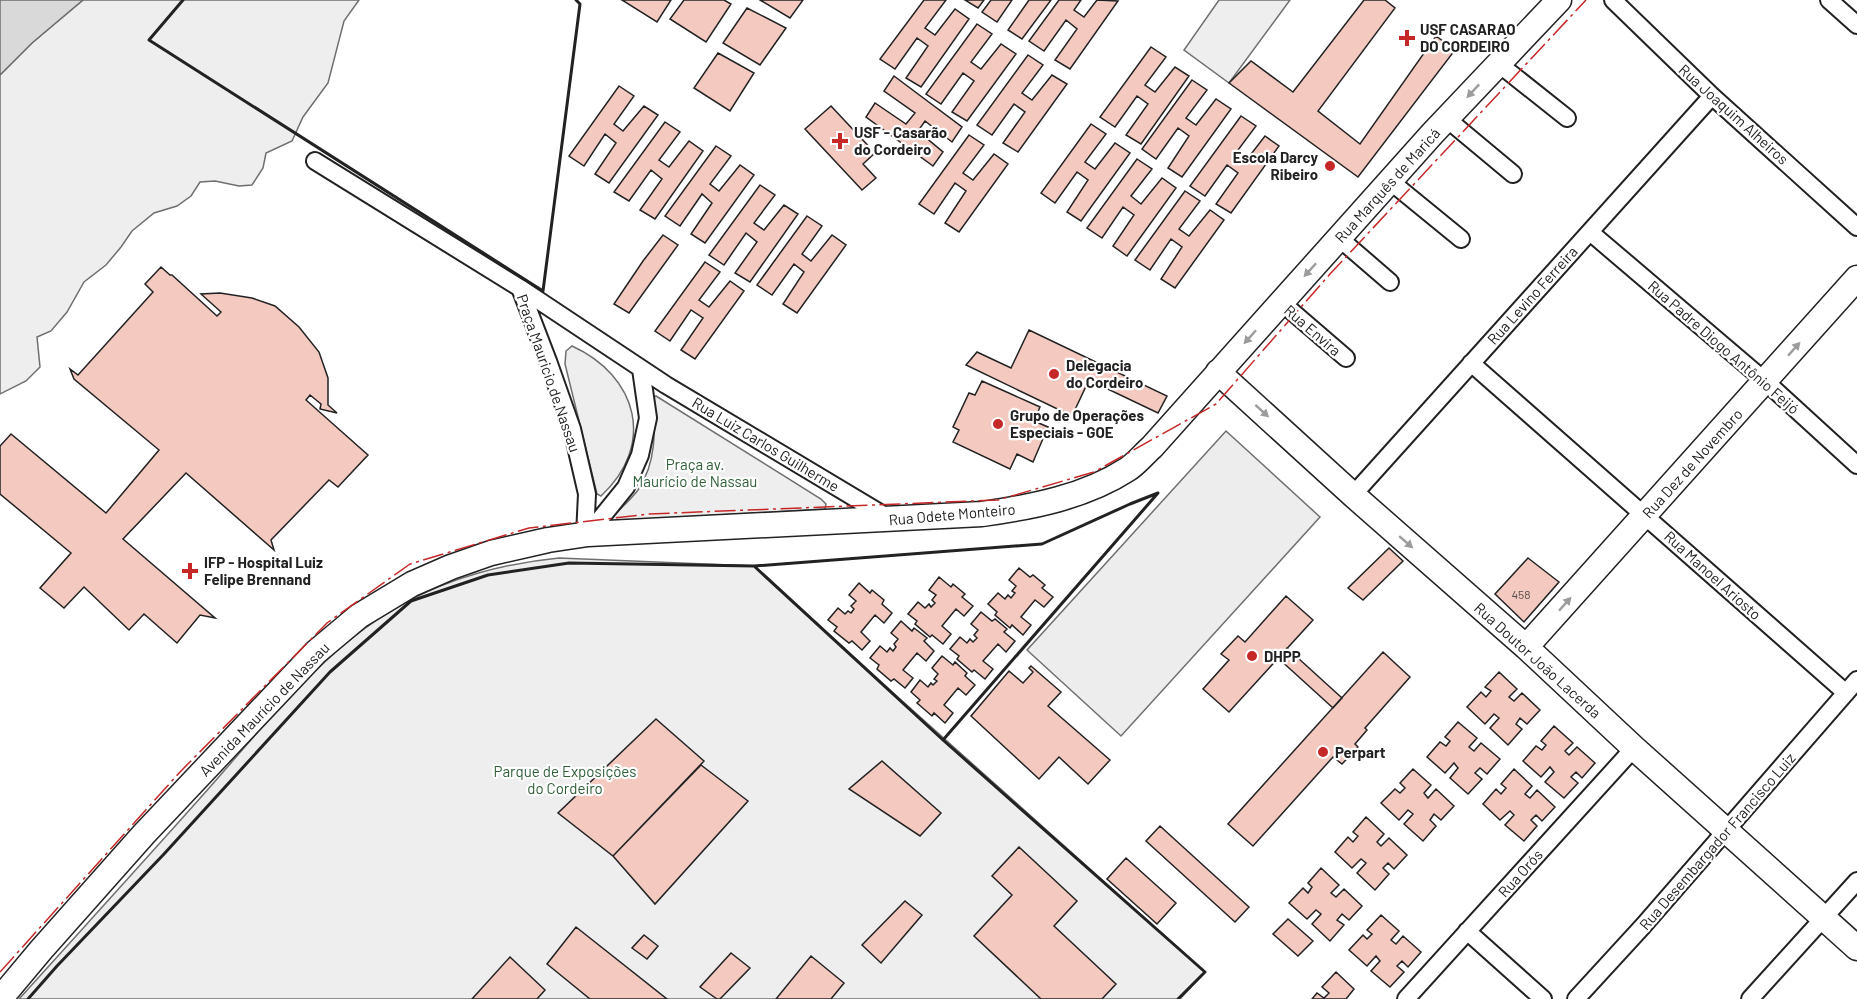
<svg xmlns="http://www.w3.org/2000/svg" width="1857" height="999" font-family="Barlow,sans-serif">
  <rect width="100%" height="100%" fill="#fff"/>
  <path fill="#eee" stroke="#6f6f6f" stroke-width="1.5" d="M83 0H359L344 21 328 83 303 117 292 141 266 153 263 168 252 185 239 186 215 181 200 182 191 196 177 206 154 213 132 231 121 247 106 265 84 282 67 312 51 331 37 337 40 367 26 381 0 394V75L32 43Z
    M1219 0H1290L1229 83 1184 50Z
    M572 346C638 376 656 445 601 496L597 494 565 364 566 351Z
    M656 396 821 499 826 504 825 509 609 521C618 510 629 502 638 490 657 462 655 430 653 398Z
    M559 558 754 566 900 699 1205 972 1180 999H19C83 928 147 858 210 787 262 728 317 658 384 615 436 582 498 564 559 558Z"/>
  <path fill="#ededed" stroke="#6f6f6f" stroke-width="1.5" d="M1226 431 1320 517 1121 736 1027 650Z"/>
  <path fill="#d9d9d9" stroke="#6f6f6f" stroke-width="1.5" d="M0 0H83L32 43 0 75Z"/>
  <path fill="#f3c9c0" stroke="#222" stroke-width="1.5" d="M622 0H671L657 22Z
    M684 0H724L731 4 706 42 670 19Z
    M760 0H803L790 18Z
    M924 0H946L925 28 935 35 955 9 969 19 921 87 906 78 928 46 917 38 895 69 880 59Z
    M965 0H984L978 8Z
    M991 0H1012L997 22 982 12Z
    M1029 0H1051L1022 39 1008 30Z
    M1059 0H1081L1074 10 1084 17 1097 0 1118 1 1070 69 1055 60 1077 29 1066 20 1044 51 1029 41Z
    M1364 0H1385L1395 8 1318 111 1360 144 1436 36 1455 50 1358 177 1229 83 1251 61 1293 92Z
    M747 8 786 28 760 65 723 43Z
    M977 24 992 34 971 62 981 69 1001 44 1016 54 967 121 952 112 974 81 963 73 941 104 926 94Z
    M1151 47 1166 57 1145 85 1155 92 1175 67 1189 76 1141 144 1126 135 1148 104 1137 96 1115 127 1100 117Z
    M718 53 754 73 730 111 694 88Z
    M1028 55 1043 65 1022 93 1032 100 1052 75 1067 84 1018 152 1003 143 1025 112 1014 104 992 135 977 125Z
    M894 76 962 127 952 142 925 121 918 131 943 152 933 166 866 117 875 103 906 124 915 113 884 91Z
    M1192 80 1207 90 1186 118 1196 125 1216 99 1231 109 1182 177 1168 168 1189 136 1178 128 1156 159 1142 149Z
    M619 86 634 96 614 124 623 131 644 106 658 115 609 183 595 174 616 143 605 134 584 166 569 156Z
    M831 106 875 153 863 164 876 178 862 190 805 129Z
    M1241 116 1256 126 1235 154 1245 162 1265 136 1279 146 1231 213 1216 204 1238 173 1227 165 1205 196 1190 186Z
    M665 122 680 132 659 160 669 167 689 141 703 151 655 219 640 210 662 179 651 170 629 201 614 192Z
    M1091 124 1106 134 1085 162 1095 169 1115 143 1130 153 1081 221 1067 212 1088 180 1077 172 1055 203 1041 193Z
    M969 135 984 145 963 173 973 180 994 154 1008 164 959 232 945 223 966 191 955 183 934 214 919 204Z
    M716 146 731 156 710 184 719 191 740 165 754 175 705 243 691 234 712 203 702 194 680 226 665 216Z
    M1137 159 1152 169 1131 196 1141 204 1162 178 1176 188 1127 256 1113 246 1134 215 1123 207 1102 238 1087 228Z
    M760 185 775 195 754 223 764 230 784 205 798 214 750 282 735 273 757 242 746 233 724 265 709 255Z
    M1185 191 1200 201 1179 229 1189 236 1210 210 1224 220 1175 288 1161 279 1182 247 1171 239 1150 270 1135 260Z
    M807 216 822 226 802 254 811 261 832 235 846 245 797 313 783 304 804 272 794 264 772 295 757 285Z
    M663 235 678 245 629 313 614 304 643 261Z
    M705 262 720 272 699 300 709 307 730 281 744 291 695 359 681 350 703 318 691 310 670 341 655 331Z
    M161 267 170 275H172L217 316 221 312 201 294 220 293 252 298 275 306 299 327 319 352 328 378V405L337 413 320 409 321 404 310 395 306 400 368 455 338 487 329 480 271 540 274 550 186 473 123 539 215 618 200 615 177 643 144 614 129 630 84 587 64 608 40 588 71 553 0 494V446L11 434 106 513 159 450 74 379 70 369 78 375 153 292 145 284Z
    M1029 330 1167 396 1158 413 1089 380 1072 416 966 365 977 352 1011 368Z
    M982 381 1040 407 1034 421 1048 427 1033 462 1017 454 1010 469 953 442 959 430 953 427 969 393 975 395Z
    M1389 548 1403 561 1363 600 1348 588Z
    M1528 558 1559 582 1524 622 1495 594Z
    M1019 568 1030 577 1033 575 1045 585 1042 588 1053 597 1044 607 1035 600 1021 617 1031 625 1023 635 1012 625 1010 628 995 615 997 612 988 604 998 593 1005 599 1008 595 1011 598 1015 593 1012 591 1016 586 1009 580Z
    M939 577 951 587 953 584 965 594 962 597 973 606 964 616 956 609 942 626 951 634 943 644 932 635 930 637 915 624 917 621 908 614 918 602 925 608 929 604 931 607 935 603 932 600 936 595 929 590Z
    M859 583 870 593 872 590 884 600 882 604 892 613 884 623 875 615 861 632 870 641 862 650 852 641 849 643 834 631 837 627 828 620 838 608 845 614 848 611 851 613 854 609 851 606 856 601 849 595Z
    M1286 596 1313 620 1229 712 1203 689 1229 660 1221 654 1238 636 1245 642Z
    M981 612 992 621 995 619 1007 629 1004 632 1015 641 1006 652 998 644 983 661 993 669 985 679 974 670 972 672 957 659 959 656 950 649 960 637 967 643 970 639 973 642 977 638 974 635 978 630 971 624Z
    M901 621 912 631 914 628 927 638 924 641 934 651 926 661 917 653 903 670 913 678 905 688 894 679 891 681 877 669 879 665 870 658 880 646 887 652 890 648 893 651 896 647 894 644 898 639 891 633Z
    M1287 648 1342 698 1333 708 1278 658Z
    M1383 652 1410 677 1365 728 1367 730 1355 744 1358 747 1342 764 1333 757 1253 846 1228 824Z
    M942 656 953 665 955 662 967 673 965 676 975 685 966 695 958 688 944 705 953 713 945 723 934 713 932 716 917 703 920 700 911 692 920 680 928 687 931 683 933 685 937 681 934 679 938 674 932 668Z
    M1031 666 1061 692 1048 706 1110 760 1088 784 1059 757 1039 779 971 716 1009 671 1023 683 1033 672 1029 668Z
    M1499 672 1517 689 1509 697 1514 701 1522 693 1540 710 1527 724 1520 718 1516 724 1522 729 1508 745 1490 728 1499 718 1494 714 1485 724 1467 707 1481 692 1486 697 1491 691 1485 687Z
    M656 719 704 761 613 856 558 813Z
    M1458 722 1477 738 1469 747 1474 751 1481 743 1500 759 1487 774 1480 768 1475 773 1482 779 1468 794 1450 778 1458 768 1454 763 1445 773 1427 757 1440 742 1446 746 1450 741 1445 737Z
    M1554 726 1573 743 1565 751 1569 755 1577 747 1595 763 1582 778 1576 772 1571 777 1578 783 1564 798 1545 782 1554 772 1550 767 1541 777 1523 761 1536 746 1542 750 1546 745 1541 741Z
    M882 761 941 813 920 836 849 789Z
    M701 765 748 801 655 904 613 856Z
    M1413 769 1431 785 1424 793 1428 798 1436 789 1454 806 1441 820 1434 814 1430 820 1436 826 1423 841 1404 824 1413 814 1408 810 1399 820 1381 803 1395 789 1400 793 1405 788 1400 783Z
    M1514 769 1532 786 1525 794 1530 798 1537 790 1555 807 1542 821 1536 815 1531 820 1537 826 1524 841 1505 825 1514 815 1510 811 1500 820 1483 804 1496 789 1501 794 1506 788 1501 784Z
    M1366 817 1384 834 1377 842 1381 846 1389 838 1407 855 1394 869 1388 863 1383 868 1389 874 1375 890 1357 873 1366 863 1361 859 1352 868 1335 852 1348 837 1353 842 1358 836 1353 832Z
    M1160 826 1249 907 1235 922 1146 841Z
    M1019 847 1077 901 1054 926 1116 984 1102 999H1041L974 936 1012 895 992 876Z
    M1126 858 1176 903 1157 924 1107 879Z
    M1321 868 1339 885 1331 893 1336 897 1344 889 1362 906 1349 920 1342 914 1337 920 1344 925 1330 941 1312 924 1321 914 1316 910 1307 919 1289 903 1303 888 1308 893 1312 887 1308 883Z
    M905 901 922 915 881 963 862 945Z
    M1381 915 1399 931 1391 940 1396 944 1403 936 1421 952 1408 967 1402 961 1397 966 1404 972 1390 987 1371 971 1380 961 1376 956 1367 966 1349 950 1363 935 1367 939 1372 934 1367 930Z
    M1288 919 1313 941 1298 956 1273 934Z
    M576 927 667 999H590L547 964Z
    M644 935 658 946 647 959 632 948Z
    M731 953 750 968 720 999H717L700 987Z
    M811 956 844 983 831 999H776Z
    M510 957 545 990 537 999H472Z
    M1336 972 1354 989 1346 999H1312L1317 993 1324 998 1329 993 1322 987Z"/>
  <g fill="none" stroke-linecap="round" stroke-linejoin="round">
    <g stroke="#222" stroke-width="20">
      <path id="minor" d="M1613 0 1712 96 1857 227
        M1829 0 1857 25
        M1499 64 1567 118
        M1447 119 1513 174
        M315 161 520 288 666 385 890 519
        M1390 181 1461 239
        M1590 232 1765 381 1857 465
        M1339 238 1390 282
        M520 288 548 361 572 429 587 494 585 535
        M1281 302 1346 358
        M1471 363 1846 693
        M1353 495 1712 96
        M588 534 626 487 640 455 648 418 641 369
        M1467 931 1543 999
        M1406 999 1634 748
        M1576 999 1643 926 1857 680
        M1750 999 1857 881"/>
    </g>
    <g stroke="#222" stroke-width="27">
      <path id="secondary" d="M1218 372 1353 495 1526 647 1634 748 1857 948
        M1526 647 1857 278
        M0 999 41 950 144 834 316 652 359 616 412 584 451 567 491 553 548 540 588 534 982 514C1032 507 1085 497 1128 469 1137 463 1144 454 1152 447L1432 134 1559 0"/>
    </g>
    <use href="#minor" stroke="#fff" stroke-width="16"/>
    <use href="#secondary" stroke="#fff" stroke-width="24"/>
    <path stroke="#222" stroke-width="3" d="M183 0 149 40 543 291 580 4 576 0
      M754 566 1042 544 1130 504 1158 493 943 740
      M28 999 57 966 164 854 330 672 411 601 488 575 569 563 754 566 943 740 1205 972 1178 999"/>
    <path stroke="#c62828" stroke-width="1.5" stroke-dasharray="21 4.5 3 4.5" stroke-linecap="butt" d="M0 972 180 772 327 623 410 564 529 528 649 514 998 500 1094 472 1216 404 1330 274 1586 0"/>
  </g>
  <defs><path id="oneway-solid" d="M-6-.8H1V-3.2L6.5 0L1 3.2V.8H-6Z" transform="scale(1.5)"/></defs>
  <g fill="#9c9c9c">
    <use href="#oneway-solid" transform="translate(1473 91) rotate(133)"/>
    <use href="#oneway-solid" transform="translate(1310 270) rotate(132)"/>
    <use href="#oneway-solid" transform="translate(1250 337) rotate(132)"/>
    <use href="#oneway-solid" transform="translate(1794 349) rotate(-48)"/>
    <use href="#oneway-solid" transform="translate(1262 411) rotate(42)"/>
    <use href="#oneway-solid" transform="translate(1406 542) rotate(41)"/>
    <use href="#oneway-solid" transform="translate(1565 604) rotate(-48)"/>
  </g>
  <g fill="#c62828" stroke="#fff" stroke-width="2">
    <path d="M1404 29h6v6h6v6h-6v6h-6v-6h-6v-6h6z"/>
    <path d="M837 132h6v6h6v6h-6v6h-6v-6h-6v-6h6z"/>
    <circle cx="1330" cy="166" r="6"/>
    <circle cx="1054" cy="374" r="6"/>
    <circle cx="998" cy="424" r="6"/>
    <path d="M187 562h6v6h6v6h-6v6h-6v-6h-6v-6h6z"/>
    <circle cx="1252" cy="656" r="6"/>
    <circle cx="1323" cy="752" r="6"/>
  </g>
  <g text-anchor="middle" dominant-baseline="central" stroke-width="4.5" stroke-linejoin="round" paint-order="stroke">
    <g font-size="12" fill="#564c4a">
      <text x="1521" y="594">458</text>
    </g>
    <g font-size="15" font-weight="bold" fill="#222" stroke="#fff" text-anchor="start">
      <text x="1420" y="29">USF CASARAO<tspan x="1420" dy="17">DO CORDEIRO</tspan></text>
      <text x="854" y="132">USF - Casarão<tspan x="854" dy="17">do Cordeiro</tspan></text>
      <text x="1318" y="157" text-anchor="end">Escola Darcy<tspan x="1318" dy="17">Ribeiro</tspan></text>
      <text x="1066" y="365">Delegacia<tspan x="1066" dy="17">do Cordeiro</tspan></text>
      <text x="1010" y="415">Grupo de Operações<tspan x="1010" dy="17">Especiais - GOE</tspan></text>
      <text x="204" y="562">IFP - Hospital Luiz<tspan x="204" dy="17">Felipe Brennand</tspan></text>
      <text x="1264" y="656">DHPP</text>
      <text x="1335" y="752">Perpart</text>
    </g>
    <g font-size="15" fill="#222" stroke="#fff">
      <text transform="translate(1734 114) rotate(42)">Rua Joaquim Alheiros</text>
      <text transform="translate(1387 185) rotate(-48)">Rua Marquês de Maricá</text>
      <text transform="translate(1532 295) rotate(-48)">Rua Levino Ferreira</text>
      <text transform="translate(1313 330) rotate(41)">Rua Envira</text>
      <text transform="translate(1724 347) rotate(41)">Rua Padre Diogo Antônio Feijó</text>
      <text transform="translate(549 373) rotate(71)">Praça Mauricio de Nassau</text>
      <text transform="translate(766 444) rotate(31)">Rua Luiz Carlos Guilherme</text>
      <text transform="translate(1692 463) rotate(-48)">Rua Dez de Novembro</text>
      <text transform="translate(952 514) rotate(-5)">Rua Odete Monteiro</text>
      <text transform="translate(1713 575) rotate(42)">Rua Manoel Ariosto</text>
      <text transform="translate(1538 660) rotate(42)">Rua Doutor João Lacerda</text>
      <text transform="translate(264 709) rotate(-46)">Avenida Maurício de Nassau</text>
      <text transform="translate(1717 841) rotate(-49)">Rua Desembargador Francisco Luiz</text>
      <text transform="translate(1520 873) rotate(-48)">Rua Orós</text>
    </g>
    <g font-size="15" fill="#2f5e38" stroke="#fff">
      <text x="695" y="464">Praça av.<tspan x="695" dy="17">Maurício de Nassau</tspan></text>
      <text x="565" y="771">Parque de Exposições<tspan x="565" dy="17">do Cordeiro</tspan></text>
    </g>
  </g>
</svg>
